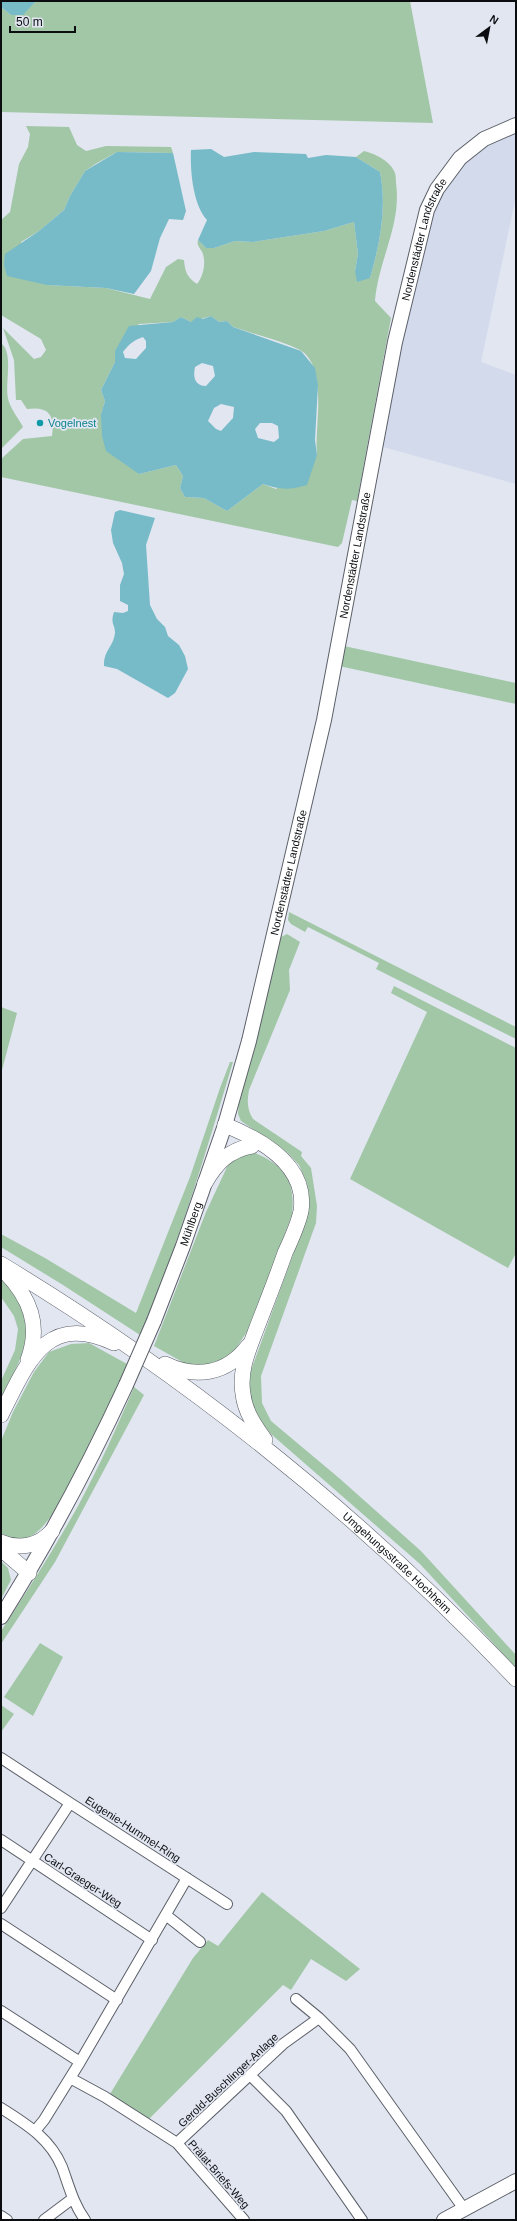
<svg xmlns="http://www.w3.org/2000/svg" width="517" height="2221" font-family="Helvetica,sans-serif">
  <rect width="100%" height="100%" fill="#e1e6f1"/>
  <path fill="#d3daec" d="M516 130V196L481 362 516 375V484L380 446 425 239 439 197 460 165 478 150Z"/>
  <path fill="#a2c7a6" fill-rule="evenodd" d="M36 1H410L433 123 1 112V7L11 15H22Z
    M26 126 69 127 77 145 86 151 106 146 171 147 173 153 117 152 97 163 85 171 70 196 64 210 39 231 21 242 47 285 106 288 150 299 166 267 178 259 184 260C185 272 187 277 197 284 203 277 206 264 203 254 201 249 196 245 198 240L206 248H214L235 241 253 242 324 231 354 222 358 254 355 271 370 278C380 243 387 208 380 172L356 157 364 151C375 154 389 160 394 171 396 174 396 180 396 183 402 224 378 261 375 301L391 318 357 501 352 500 342 543 338 547 1 477V459L23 439 52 436C55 415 49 406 27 409L21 400H16L14 360 3 328 34 359 41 357 46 350 41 339 1 315V220L10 212 19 164 28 147 30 134ZM211 316 219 322 227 321 233 327C251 333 285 342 300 350 329 367 314 427 317 455L276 489 263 484 227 511 204 498 185 497 180 488 183 476 176 465 139 474 101 414 105 401 101 390 115 362V351L139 324 173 322 181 317 191 322Z
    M1 343C15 354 3 387 9 402 12 411 19 419 23 427L1 449Z
    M344 646 516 683V704L339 666Z
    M289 912 516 1027V1039L376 969 379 963 308 927 305 932 291 924 288 920Z
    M287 934 300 942 289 970 290 990 249 1090C247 1102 247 1109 253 1119L302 1152 301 1156 311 1168 317 1206 316 1223 261 1376 262 1403 271 1421 339 1478 421 1551 516 1655V1668L420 1564 271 1434C253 1413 248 1401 250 1373L303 1227 308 1198 307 1183 299 1165 288 1153 241 1121 238 1114 239 1099 278 946 281 937Z
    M394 986 516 1048V1253L508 1268 350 1179 427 1012 391 993Z
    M1 1007 17 1013 1 1074Z
    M230 1062H233C205 1155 178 1247 140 1335L63 1285 1 1247V1234L45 1258 136 1313 190 1177 220 1088Z
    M253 1152C284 1165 296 1180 292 1215L248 1330 235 1350 224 1359 211 1364 198 1365 186 1364 154 1346 206 1212 227 1167 235 1155Z
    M1 1278C9 1284 13 1291 19 1300 40 1334 16 1367 1 1398V1381L15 1350 18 1329 14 1316 1 1297Z
    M89 1343 127 1364C112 1400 62 1526 27 1538 17 1541 10 1538 1 1533V1441L13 1412 34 1372 49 1352 71 1344Z
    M134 1387 144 1395 55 1562 1 1644V1631C28 1590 54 1549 78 1506 99 1467 117 1427 134 1387Z
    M1 1561 8 1568 11 1580 1 1599Z
    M40 1643 63 1657 33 1716 4 1697Z
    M1 1705 14 1714 1 1732Z
    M262 1892 360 1969 346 1981 311 1959 291 1990 283 1985 148 2120 110 2094 193 1958 208 1940 218 1946Z"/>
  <path fill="#77bac8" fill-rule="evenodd" d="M1 1H36L23 15H11L1 7Z
    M211 149 224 157 254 152 306 154 308 158 326 155 356 157 380 172C387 208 380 243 370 278L357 282 355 271 358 254 354 222 324 231 253 242 235 241 214 248H206L198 240 207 220C193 205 190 171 191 150Z
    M117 152 173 153 186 211 183 220 169 219 160 238 151 271 134 294 106 288 47 285 7 276 4 265 5 254 39 231 64 210 70 196 85 171Z
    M211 316 219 322 227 321 233 327 301 351 315 368 318 385 315 440 317 455 307 485C290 490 280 490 263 484L227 511 204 498 185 497 180 488 183 476 176 465 139 474 106 451 102 436 101 414 105 401 101 390 115 362V351L129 326 173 322 181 317 191 322 197 317 203 319ZM143 337 146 341V348L136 359 125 358 123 352C129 344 134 340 143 337ZM202 363 213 366 215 376 206 386C194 386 193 376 195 367ZM221 404 234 407 233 418 221 431 216 429 208 421 214 408ZM260 423H272L278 426 279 438 274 442 258 438 255 429Z
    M120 510 155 518 146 545 150 605 157 619 165 627 168 636 179 645 185 656 188 669 175 693 168 698 117 669 104 666C103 651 114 646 115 633 115 624 110 624 114 612L123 613 128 611V605L120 601V585L124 574 122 563 113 543 111 530 115 512Z"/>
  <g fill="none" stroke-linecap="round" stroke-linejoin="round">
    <g stroke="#5b5f68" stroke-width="12">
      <path id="street" d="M1 1758 70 1803
        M1 1840 152 1940
        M1 1908 70 1803 227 1904
        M167 1916 200 1942
        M1 1924 117 2000
        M296 1999 319 2018 350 2049 464 2209
        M1 2011 80 2062
        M250 2075 286 2111 362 2220
        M70 2078 105 2097 177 2143 244 2220
        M1 2108C26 2124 50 2138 62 2167 69 2186 73 2203 85 2220
        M35 2131 44 2120 80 2062 187 1878
        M177 2143 283 2044 319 2018
        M1 2216 7 2220
        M44 2220 72 2199"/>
    </g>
    <g stroke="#5b5f68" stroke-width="16">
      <g id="secondary">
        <path id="s1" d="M154 1321 183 1246 225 1125 249 1041 324 720 395 342 427 210 437 189 460 158 484 139 516 125"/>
        <path d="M1 1617C48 1542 89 1465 126 1385"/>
        <path d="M444 2220 516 2181"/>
      </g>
    </g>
    <g stroke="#5b5f68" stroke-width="16">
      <g id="primary">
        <path d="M225 1125C260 1139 308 1165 301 1211 298 1225 291 1240 285 1253 276 1279 266 1304 256 1330 248 1351 239 1372 243 1394 245 1412 255 1426 265 1440"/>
        <path d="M205 1183C216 1163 229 1150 252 1146"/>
        <path id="s2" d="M1 1264C191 1379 363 1517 516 1679"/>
        <path d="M5 1272C30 1298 41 1325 28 1360"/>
        <path d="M165 1364C196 1379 227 1374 248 1346"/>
        <path d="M1 1415C27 1364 45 1311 114 1343"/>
        <path d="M1 1542C19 1550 39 1546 52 1531"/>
        <path d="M1 1549 29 1573"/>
      </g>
    </g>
    <use href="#street" stroke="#fff" stroke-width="10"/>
    <use href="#secondary" stroke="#fff" stroke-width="14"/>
    <use href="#primary" stroke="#fff" stroke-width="15"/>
    <g stroke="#5b5f68" stroke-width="16" stroke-linecap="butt">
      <path id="secondary-bridge" d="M126 1385 154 1321"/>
    </g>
    <use href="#secondary-bridge" stroke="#fff" stroke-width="14"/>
  </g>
  <circle fill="#0f9aa8" stroke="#e1e6f1" stroke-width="1.5" cx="40" cy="423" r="4"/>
  <g text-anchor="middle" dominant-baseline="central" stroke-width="3.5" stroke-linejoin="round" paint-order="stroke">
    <g font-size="11" fill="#0b0d10" stroke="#e1e6f1">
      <text stroke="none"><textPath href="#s1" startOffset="1117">Nordenstädter Landstraße</textPath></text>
      <text stroke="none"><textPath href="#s1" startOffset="793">Nordenstädter Landstraße</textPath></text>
      <text stroke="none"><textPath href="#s1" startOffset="469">Nordenstädter Landstraße</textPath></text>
      <text stroke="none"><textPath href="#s1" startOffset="104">Mühlberg</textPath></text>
      <text stroke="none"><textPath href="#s2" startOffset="497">Umgehungsstraße Hochheim</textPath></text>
      <text transform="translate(133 1829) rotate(33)">Eugenie-Hummel-Ring</text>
      <text transform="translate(83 1880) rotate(33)">Carl-Graeger-Weg</text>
      <text transform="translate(228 2080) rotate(-43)">Gerold-Buschlinger-Anlage</text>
      <text transform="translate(219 2174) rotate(49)">Prälat-Briefs-Weg</text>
    </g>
    <g font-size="11" fill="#0d838f" stroke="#e1e6f1" text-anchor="start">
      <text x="48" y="423">Vogelnest</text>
    </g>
  </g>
  <rect width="517" height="2221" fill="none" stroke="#0b0d10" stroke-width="4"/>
  <g transform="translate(489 28) rotate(32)" stroke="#e1e6f1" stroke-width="3" paint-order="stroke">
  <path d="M0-3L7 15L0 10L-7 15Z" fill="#0b0d10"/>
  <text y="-6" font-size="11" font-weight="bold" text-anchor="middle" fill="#0b0d10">N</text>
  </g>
  <path d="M10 26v6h65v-6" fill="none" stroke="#0b0d10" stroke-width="2"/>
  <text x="16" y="26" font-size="12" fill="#0b0d10" stroke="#e1e6f1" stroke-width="3" paint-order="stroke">50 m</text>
</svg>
